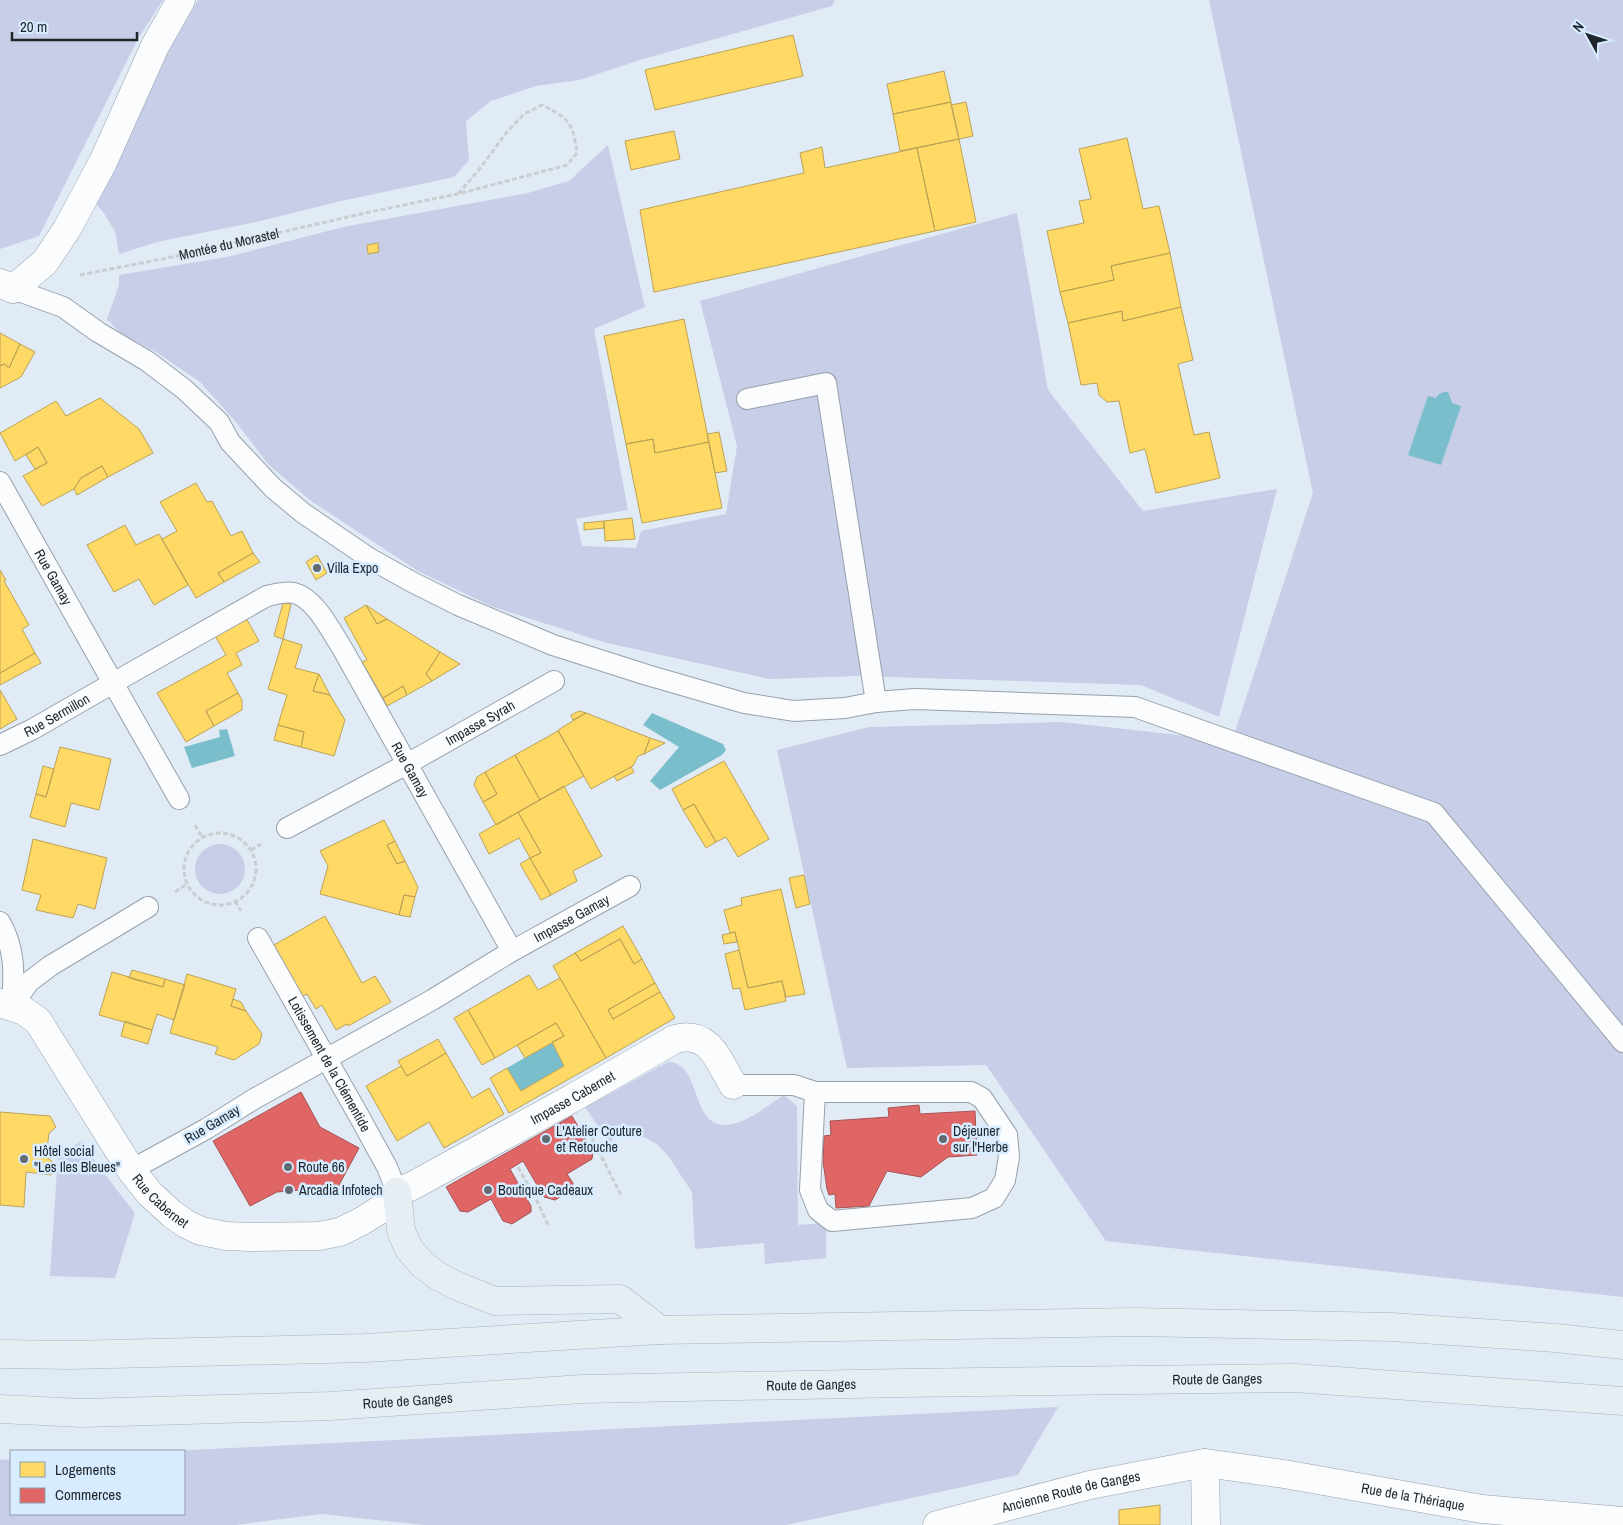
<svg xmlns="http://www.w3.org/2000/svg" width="1623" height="1525" font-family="'Archivo Narrow',sans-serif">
  <rect width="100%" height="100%" fill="#e0ebf6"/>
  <path fill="#c8cde8" d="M0 0H163L138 39 39 236 0 249Z
    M198 0H835L832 6 640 60 579 80 536 86 491 101 466 121 469 160 454 177 337 202 256 222 157 242 119 254 115 231 103 212 90 197 149 85Z
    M1209 0H1623V1297L1106 1241 986 1065 847 1068 777 750 869 727 1062 722 1232 741 1313 493Z
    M608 145 645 307 594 329 628 510 576 519 582 546 636 548 641 531 726 514 737 446 700 301 1017 213 1048 390 1143 511 1277 489 1219 717 1141 685 857 676 770 679 607 643 493 607 418 571 311 501 268 464 236 422 200 382 156 352 120 333 108 320 106 322 119 285V275L227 257 343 227 528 193 569 181Z
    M195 869a25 25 0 1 1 50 0a25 25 0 1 1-50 0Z
    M668 1062C704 1062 688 1134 733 1124 751 1120 768 1105 784 1095L797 1106 798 1225 826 1223V1258L765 1264 764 1243 695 1249 692 1192 680 1174 669 1157 657 1144 638 1134 620 1132 609 1143 585 1107Z
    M83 1141 98 1166 135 1213 115 1278 50 1276 58 1154Z
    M1058 1407 1018 1475 786 1525H424L321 1514 235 1525H0V1460L11 1459V1514H184V1451H173Z"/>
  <path fill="#79beca" d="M1444 392H1448L1452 403 1461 406 1441 465 1408 455 1428 396 1436 398 1439 394Z
    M652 713 723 744 726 750 722 755 660 790 650 781 679 747 643 725Z
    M227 729 235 756 192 768 184 747 220 737 219 730Z
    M552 1042 564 1066 521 1091 507 1068Z"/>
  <path fill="#ffd966" stroke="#bca355" d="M793 35 803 76 655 110 645 70Z
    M944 71 951 102 893 114 887 84Z
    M951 102 959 139 900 151 893 114Z
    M966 102 973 136 959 139 951 105Z
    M674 131 680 159 631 170 625 141Z
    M1127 138 1143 209 1159 206 1170 253 1111 266 1114 280 1060 292 1047 231 1084 223 1079 201 1091 199 1079 149Z
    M959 139 976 222 935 231 917 148Z
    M822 147 825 168 917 148 935 231 654 292 640 210 804 173 800 153Z
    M378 243 379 252 368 254 367 245Z
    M1170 253 1181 307 1123 321 1122 311 1068 323 1060 292 1114 280 1111 266Z
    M1181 307 1193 360 1178 364 1194 435 1209 432 1220 478 1156 493 1145 449 1130 453 1119 401 1107 402 1099 395 1097 383 1081 385 1068 323 1122 311 1123 321Z
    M684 319 709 442 655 453 653 439 626 444 604 336Z
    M0 333 20 344 9 368 4 364 0 366Z
    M20 344 35 352 21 377 0 388V366L4 364 9 368Z
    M100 398 139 429 153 453 108 477 102 466 81 478 74 489 42 506 23 476 47 463 38 447 15 461 0 433 56 401 66 416Z
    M719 432 727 471 715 473 707 434Z
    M653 439 655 453 709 442 722 508 642 523 626 444Z
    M38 447 47 463 35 469 26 455Z
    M102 466 108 477 77 495 74 489 81 478Z
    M196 483 207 502 212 501 231 536 242 531 253 553 218 573 224 582 196 598 162 539 177 531 160 502Z
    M632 518 635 539 605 541 604 521Z
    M604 521V528L584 530V523Z
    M125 525 136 545 159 534 188 585 154 605 139 579 114 592 87 545Z
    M253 553 260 562 224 582 218 573Z
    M317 555 327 573 316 580 306 562Z
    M0 570 6 580 4 581 29 625 22 629 35 653 0 673Z
    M283 603 291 604 283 639 274 636Z
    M366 605 377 624 387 619 440 652 426 674 432 681 407 695 403 686 383 698 362 662 367 660 344 618Z
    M366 605 387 619 377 624Z
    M246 618 259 641 236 653 242 665 227 673 238 693 206 711 214 726 186 742 157 693 226 655 215 636Z
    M283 639 302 645 295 668 319 674 313 691 330 695 345 720 334 756 301 747 304 732 278 725 287 695 268 689Z
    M440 652 460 664 432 681 426 674Z
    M35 653 41 663 0 685V673Z
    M319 674 330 695 313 691Z
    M403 686 407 695 387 706 383 698Z
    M0 690 17 719 0 729Z
    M238 693 242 700V710L214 726 206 711Z
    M579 711 586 713 573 720 571 715Z
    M586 713 650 738 644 754 638 756 633 766 591 789 558 730Z
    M278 725 304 732 301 747 274 740Z
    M558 731 584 776 540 800 515 755Z
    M650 738 665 743 644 754Z
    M60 747 111 759 99 810 71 803 65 827 30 817 36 794 46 797Z
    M515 755 540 800 496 825 483 802 497 794 485 772Z
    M724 761 769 839 738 857 726 837 716 842 694 804 683 810 672 789Z
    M43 766 54 769 46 797 36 794Z
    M631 767 634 772 617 781 614 776Z
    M485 772 497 794 483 802 474 785 477 777Z
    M564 786 602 856 573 871 577 881 551 895 530 858 541 853 518 812Z
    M694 804 716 842 706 848 683 810Z
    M518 812 541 853 530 858 519 838 489 854 479 834Z
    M384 820 395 841 387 845 397 864 405 861 418 887 415 897 404 895 399 915 320 894 328 866 320 851Z
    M33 839 107 858 95 909 78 904 73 918 36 910 41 895 22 890Z
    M395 841 405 861 397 864 387 845Z
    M530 858 551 895 541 900 520 864Z
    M804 875 810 904 796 908 789 878Z
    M781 889 805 994 786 997 782 981 748 988 735 932 730 933 724 910 742 905 741 898Z
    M404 895 415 897 410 917 399 915Z
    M325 916 362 983 375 976 391 1002 348 1026 347 1024 336 1030 322 1005 316 1009 307 994 301 997 272 946Z
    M623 926 642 959 634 964 620 939 581 961 575 953Z
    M735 932 737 942 724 944 722 935Z
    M620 939 634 964 642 959 655 983 608 1010 613 1019 660 992 675 1018 606 1058 553 966 575 953 581 961Z
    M739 950 748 988 782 981 786 1001 745 1010 740 988 733 989 725 954Z
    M132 970 165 979 163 987 129 978Z
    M112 972 163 987 165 979 185 985 174 1020 157 1014 152 1030 99 1015Z
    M187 974 236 989 231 1006 246 1011 262 1034 259 1044 234 1060 215 1054 218 1047 170 1033Z
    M529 975 538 990 560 978 606 1058 509 1113 490 1078 507 1068 521 1091 564 1066 552 1042 564 1036 556 1023 495 1058 468 1010Z
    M655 983 660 992 613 1019 608 1010Z
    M233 999 241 1002 246 1011 231 1006Z
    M468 1010 495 1058 482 1065 454 1018Z
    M125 1021 152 1030 148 1044 121 1036Z
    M556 1023 564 1036 525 1058 517 1045Z
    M438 1039 446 1053 407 1076 398 1061Z
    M446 1053 472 1098 489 1088 504 1114 444 1148 429 1122 397 1141 366 1086 401 1066 407 1076Z
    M0 1112 50 1116 56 1127 49 1133 46 1157 52 1161 51 1175 26 1172 24 1207 0 1205Z
    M1160 1505V1525H1119V1510Z"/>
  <path fill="#e06666" stroke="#a65355" d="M301 1092 320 1127 359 1148 338 1187 277 1192 250 1206 213 1141Z
    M919 1105 920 1114 975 1111 977 1155 948 1157 921 1177 887 1171 869 1206 836 1208 835 1194 829 1195 827 1189 823 1162 824 1136 831 1135 830 1121 889 1117 888 1108Z
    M572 1116 593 1152 592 1159 567 1174 573 1183 572 1190 555 1200 544 1197 523 1161 510 1169 531 1206V1212L512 1224 503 1221 491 1199 468 1212 460 1211 446 1187Z"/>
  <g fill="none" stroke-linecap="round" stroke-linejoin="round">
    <g stroke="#98a1aa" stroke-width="22">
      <g id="service">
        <path d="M13 289 63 307 98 332 147 361 184 389 219 422 230 442 273 488 303 513 369 558 412 582 458 605 553 645 647 675 744 703 794 711 845 708 876 702 915 699 1135 707 1434 813 1623 1042"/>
        <path d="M747 399 826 383 876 702"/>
        <path id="s2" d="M0 482 113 683 267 596C276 594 285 591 294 593 315 598 331 631 342 648L512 951 432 1000 254 1099 206 1129 131 1170"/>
        <path id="s3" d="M0 745 33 729 113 683 179 799"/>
        <path id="s4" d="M287 828 407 764 554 681"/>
        <path d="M0 922C16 950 14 975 12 1006"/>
        <path id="s5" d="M258 938 359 1116 387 1167 397 1192"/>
        <path id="s6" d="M512 951 630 886"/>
        <path d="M12 1006 29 982 50 966 148 907"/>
        <path d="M733 1085H794L815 1092H971L982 1098 1007 1135 1009 1157 1005 1180 994 1198 972 1208 832 1221 818 1210 810 1190 815 1092"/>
      </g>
    </g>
    <g stroke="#98a1aa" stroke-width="29">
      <g id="minor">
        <path d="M0 283 13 289 45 262 67 229 103 162 155 46 181 0"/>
        <path id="s7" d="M0 1003 24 1011 38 1021 131 1170 150 1194 172 1214 186 1224 201 1231 226 1236 251 1237 319 1236 340 1232 362 1221 381 1209 397 1192 412 1186 571 1099 675 1039C710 1030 718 1060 733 1085"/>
        <path d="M1205 1463 1206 1525"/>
        <path id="s8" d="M937 1525 1090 1485 1205 1463 1284 1474 1482 1509 1623 1521"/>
      </g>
    </g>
    <g stroke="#a4b5bf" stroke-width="29">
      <g id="primary">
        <path d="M397 1192 401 1231 409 1249 422 1264 438 1276 457 1286 495 1301 620 1299 660 1330"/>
        <path d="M0 1354 70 1355 365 1348 660 1330 1136 1322 1391 1327 1556 1338 1623 1345"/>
        <path id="s9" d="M0 1409 82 1413 330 1406 582 1389 904 1383 1294 1378 1623 1401"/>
      </g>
    </g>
    <g stroke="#caced1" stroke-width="3" stroke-dasharray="5 2.5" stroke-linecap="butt">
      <path id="s1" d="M80 275 172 257 370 212 458 194 567 165 577 153C573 123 569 118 542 105L524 114 507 132 478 171 458 194"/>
      <path d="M195 825 202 837"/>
      <circle cx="220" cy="869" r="36"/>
      <path d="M251 850 261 844"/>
      <path d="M175 892 187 884"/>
      <path d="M235 901 241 911"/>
      <path d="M588 1130 622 1197"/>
      <path d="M518 1167 538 1203 548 1225"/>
    </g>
    <use href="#service" stroke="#fafcfe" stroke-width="20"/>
    <use href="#minor" stroke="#fafcfe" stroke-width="28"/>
    <use href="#primary" stroke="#e6eef3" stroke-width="28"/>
  </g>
  <g fill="#626b73" stroke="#d7ecff" stroke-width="2">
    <circle cx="317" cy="568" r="5"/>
    <circle cx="546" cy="1139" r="5"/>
    <circle cx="943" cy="1139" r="5"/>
    <circle cx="24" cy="1159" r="5"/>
    <circle cx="288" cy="1167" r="5"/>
    <circle cx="289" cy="1190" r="5"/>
    <circle cx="488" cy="1190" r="5"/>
  </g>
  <g text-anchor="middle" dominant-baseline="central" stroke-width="5" stroke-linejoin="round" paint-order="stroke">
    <g font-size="14" fill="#1e262c" stroke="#d7ecff">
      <text stroke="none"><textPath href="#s1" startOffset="152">Montée du Morastel</textPath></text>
      <text stroke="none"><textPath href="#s2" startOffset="109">Rue Gamay</textPath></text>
      <text stroke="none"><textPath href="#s3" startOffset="64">Rue Sermillon</textPath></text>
      <text stroke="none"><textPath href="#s4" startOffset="220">Impasse Syrah</textPath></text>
      <text stroke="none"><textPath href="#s2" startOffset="649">Rue Gamay</textPath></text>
      <text stroke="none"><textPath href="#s6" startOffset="68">Impasse Gamay</textPath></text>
      <text stroke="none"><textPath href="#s5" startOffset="145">Lotissement de la Clémentide</textPath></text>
      <text stroke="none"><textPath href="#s7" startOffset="722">Impasse Cabernet</textPath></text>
      <text transform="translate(212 1124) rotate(-31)">Rue Gamay</text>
      <text stroke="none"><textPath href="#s7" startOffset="261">Rue Cabernet</textPath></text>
      <text stroke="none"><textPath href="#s9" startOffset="1218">Route de Ganges</textPath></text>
      <text stroke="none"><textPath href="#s9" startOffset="812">Route de Ganges</textPath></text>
      <text stroke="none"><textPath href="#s9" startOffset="408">Route de Ganges</textPath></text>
      <text stroke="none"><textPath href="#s8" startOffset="138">Ancienne Route de Ganges</textPath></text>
      <text stroke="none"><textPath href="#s8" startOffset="486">Rue de la Thériaque</textPath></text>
    </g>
    <g font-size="14" fill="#1e262c" stroke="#d7ecff" text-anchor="start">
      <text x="327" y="568">Villa Expo</text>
      <text x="556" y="1131">L'Atelier Couture<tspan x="556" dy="16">et Retouche</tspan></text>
      <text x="953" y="1131">Déjeuner<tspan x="953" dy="16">sur l'Herbe</tspan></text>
      <text x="34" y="1151">Hôtel social<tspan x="34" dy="16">"Les Iles Bleues"</tspan></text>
      <text x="298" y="1167">Route 66</text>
      <text x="299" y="1190">Arcadia Infotech</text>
      <text x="498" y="1190">Boutique Cadeaux</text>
    </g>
  </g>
  <rect x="10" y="1450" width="175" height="65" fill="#d7ecff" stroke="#8d9dab"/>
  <rect x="20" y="1462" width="25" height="15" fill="#ffd966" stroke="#8d9dab"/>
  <text x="55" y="1475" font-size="15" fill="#1e262c">Logements</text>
  <rect x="20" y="1488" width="25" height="15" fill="#e06666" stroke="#8d9dab"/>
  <text x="55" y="1500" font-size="15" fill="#1e262c">Commerces</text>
  <g transform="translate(1588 35) rotate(310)" stroke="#d7ecff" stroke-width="4" paint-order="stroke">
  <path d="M0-4L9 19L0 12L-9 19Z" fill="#1e262c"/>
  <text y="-8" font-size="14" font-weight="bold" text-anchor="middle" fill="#1e262c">N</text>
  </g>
  <path d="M12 32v8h125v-8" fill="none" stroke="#1e262c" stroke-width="2.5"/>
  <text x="20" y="32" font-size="15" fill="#1e262c" stroke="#d7ecff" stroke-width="4" paint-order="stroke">20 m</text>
</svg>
